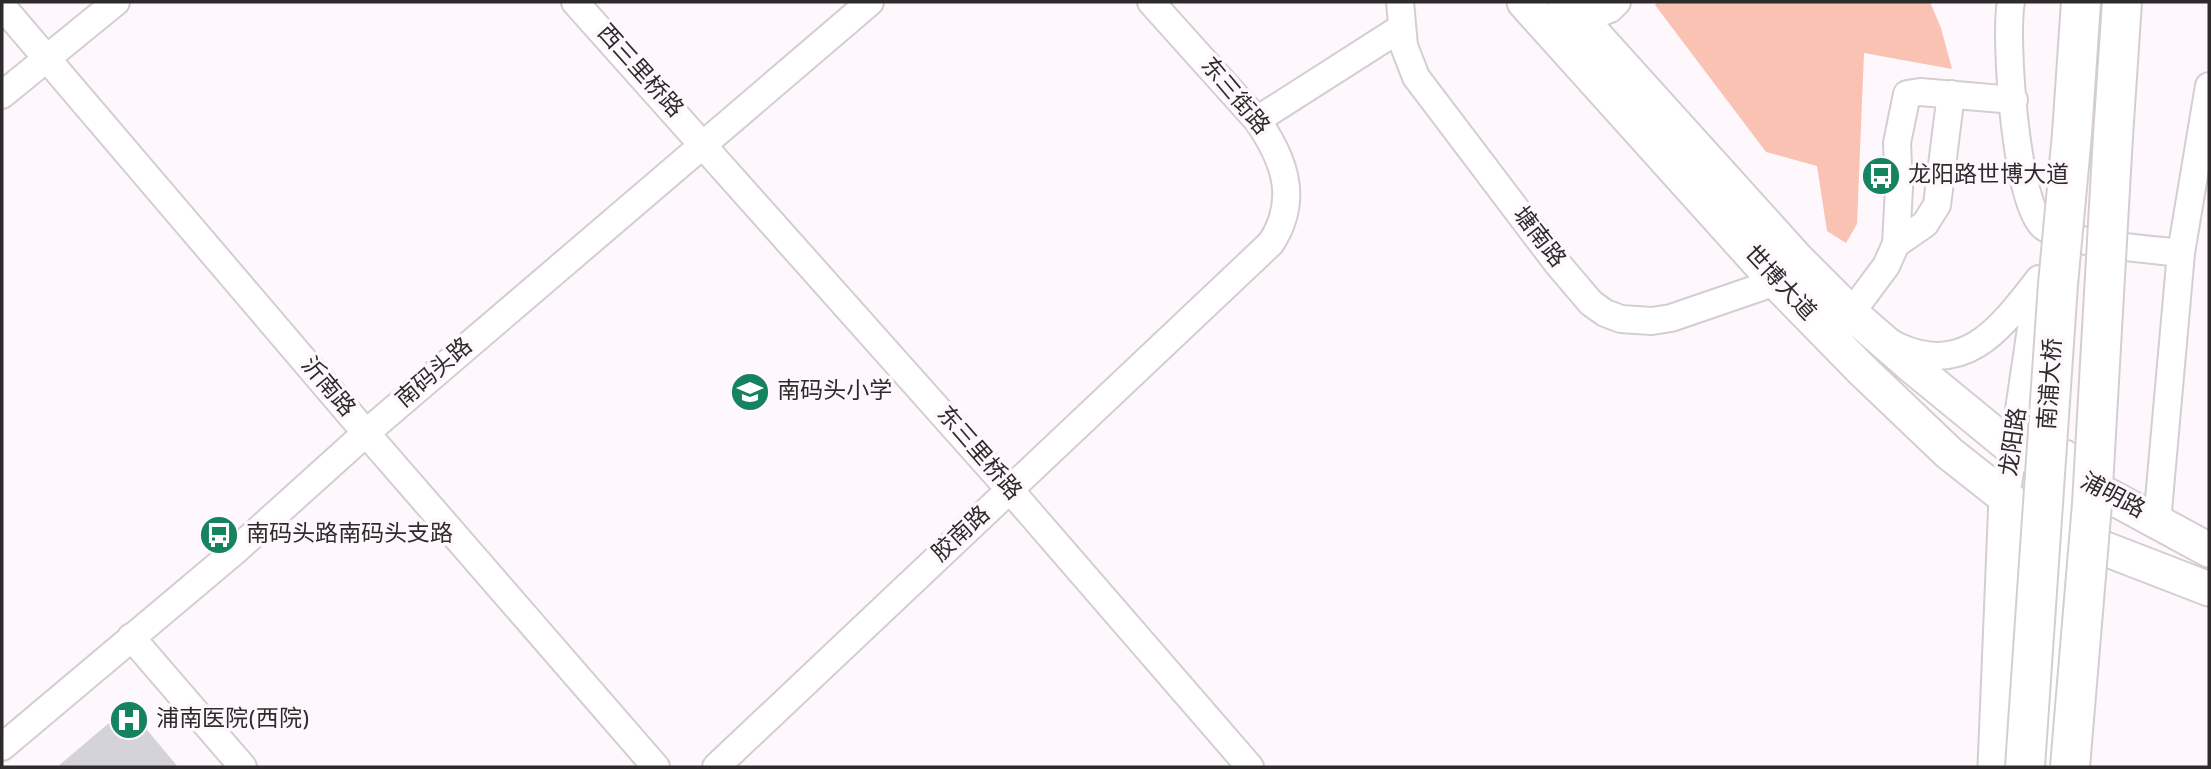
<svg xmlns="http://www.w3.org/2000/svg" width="2211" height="769" font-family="Overpass,'Noto Sans SC',sans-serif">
  <rect width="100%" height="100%" fill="#fef8fd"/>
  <path fill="#f9c2b3" d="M1658 2H1930L1941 28 1952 69 1864 53 1857 224 1846 243 1827 231 1817 166 1766 152 1655 5Z"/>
  <path fill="#d4d3da" d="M128 707 178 767H57Z"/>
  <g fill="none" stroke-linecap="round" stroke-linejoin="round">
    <g stroke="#d4ced3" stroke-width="30">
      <path id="minor" d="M575 2 1010 490 1250 767
        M1400 2 1404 46 1416 77 1557 263 1591 303 1605 313 1621 319 1652 321 1671 318 1776 282
        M2011 2C2004 36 2016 208 2044 227 2069 244 2148 249 2181 253
        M2 6 366 433 656 767
        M1582 20 1610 9 1617 2
        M2 95 116 2
        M2014 100 1920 92 1907 94 1897 143 1899 188 1896 244 1886 266 1851 313C1866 324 1882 339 1899 347 1967 377 2002 326 2039 279
        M1257 120 1401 28
        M1896 244 1925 224 1937 205 1951 94
        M2006 498 2038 281
        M2157 522 2181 253 2209 86
        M2064 533 2066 454
        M131 637 243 767
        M2 747 235 551 366 433 870 2
        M716 767 1271 243C1299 200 1285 160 1257 120L1151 2"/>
    </g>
    <g stroke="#d4ced3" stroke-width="37">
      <path id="major" d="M1524 2 1776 282 1861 369 1949 453 2006 498 2064 533 2209 589
        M1565 2 1797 259 1851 313 1913 367 2013 449 2065 472 2209 550
        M1995 767 2006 498
        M2049 767 2064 533"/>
    </g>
    <g stroke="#d4ced3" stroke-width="42">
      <path id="highway" d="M2072 134 2081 2
        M2113 136 2122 2"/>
    </g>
    <use href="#minor" stroke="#fff" stroke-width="26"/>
    <use href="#major" stroke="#fff" stroke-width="33"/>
    <use href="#highway" stroke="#fff" stroke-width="38"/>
    <g stroke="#d4ced3" stroke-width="42" stroke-linecap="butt">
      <path id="highway-bridge" d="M2025 767 2058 284 2072 134
        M2070 767 2092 504 2113 136"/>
    </g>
    <use href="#highway-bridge" stroke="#fff" stroke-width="38"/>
  </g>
  <defs>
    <g id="bus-disc" transform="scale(2.0125)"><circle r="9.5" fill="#158360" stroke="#fef8fd"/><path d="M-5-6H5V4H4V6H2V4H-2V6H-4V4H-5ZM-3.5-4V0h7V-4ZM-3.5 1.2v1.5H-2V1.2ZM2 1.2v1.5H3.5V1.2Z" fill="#fff"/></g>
    <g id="school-disc" transform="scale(2.0125)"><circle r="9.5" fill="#158360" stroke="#fef8fd"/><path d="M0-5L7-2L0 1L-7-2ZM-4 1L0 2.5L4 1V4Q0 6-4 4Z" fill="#fff"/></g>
    <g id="hospital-disc" transform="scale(2.0125)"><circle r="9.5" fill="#158360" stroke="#fef8fd"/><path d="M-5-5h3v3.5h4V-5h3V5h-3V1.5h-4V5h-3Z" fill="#fff"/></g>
  </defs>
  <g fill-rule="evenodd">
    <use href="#bus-disc" x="1881" y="176"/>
    <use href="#school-disc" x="750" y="392"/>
    <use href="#bus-disc" x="219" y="535"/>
    <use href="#hospital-disc" x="129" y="720"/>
  </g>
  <g text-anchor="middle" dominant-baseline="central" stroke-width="7" stroke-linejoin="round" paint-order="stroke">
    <g font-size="23" fill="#2e2b2d" stroke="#fef8fd">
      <text transform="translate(639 72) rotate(48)">西三里桥路</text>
      <text transform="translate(1234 97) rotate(50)">东三街路</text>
      <text transform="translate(1538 238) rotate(52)">塘南路</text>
      <text transform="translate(1779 284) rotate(47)">世博大道</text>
      <text transform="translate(435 374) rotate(-41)">南码头路</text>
      <text transform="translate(2052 384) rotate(-86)">南浦大桥</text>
      <text transform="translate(327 388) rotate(50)">沂南路</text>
      <text transform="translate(2015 442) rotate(-82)">龙阳路</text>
      <text transform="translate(978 454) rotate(49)">东三里桥路</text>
      <text transform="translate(2112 497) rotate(28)">浦明路</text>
      <text transform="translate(962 535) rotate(-43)">胶南路</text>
    </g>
    <g font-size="23" fill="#2e2b2d" stroke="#fef8fd" text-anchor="start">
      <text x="1908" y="176">龙阳路世博大道</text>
      <text x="777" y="392">南码头小学</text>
      <text x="246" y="535">南码头路南码头支路</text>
      <text x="156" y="720">浦南医院(西院)</text>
    </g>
  </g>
  <rect width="2211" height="769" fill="none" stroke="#2e2b2d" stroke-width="7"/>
</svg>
